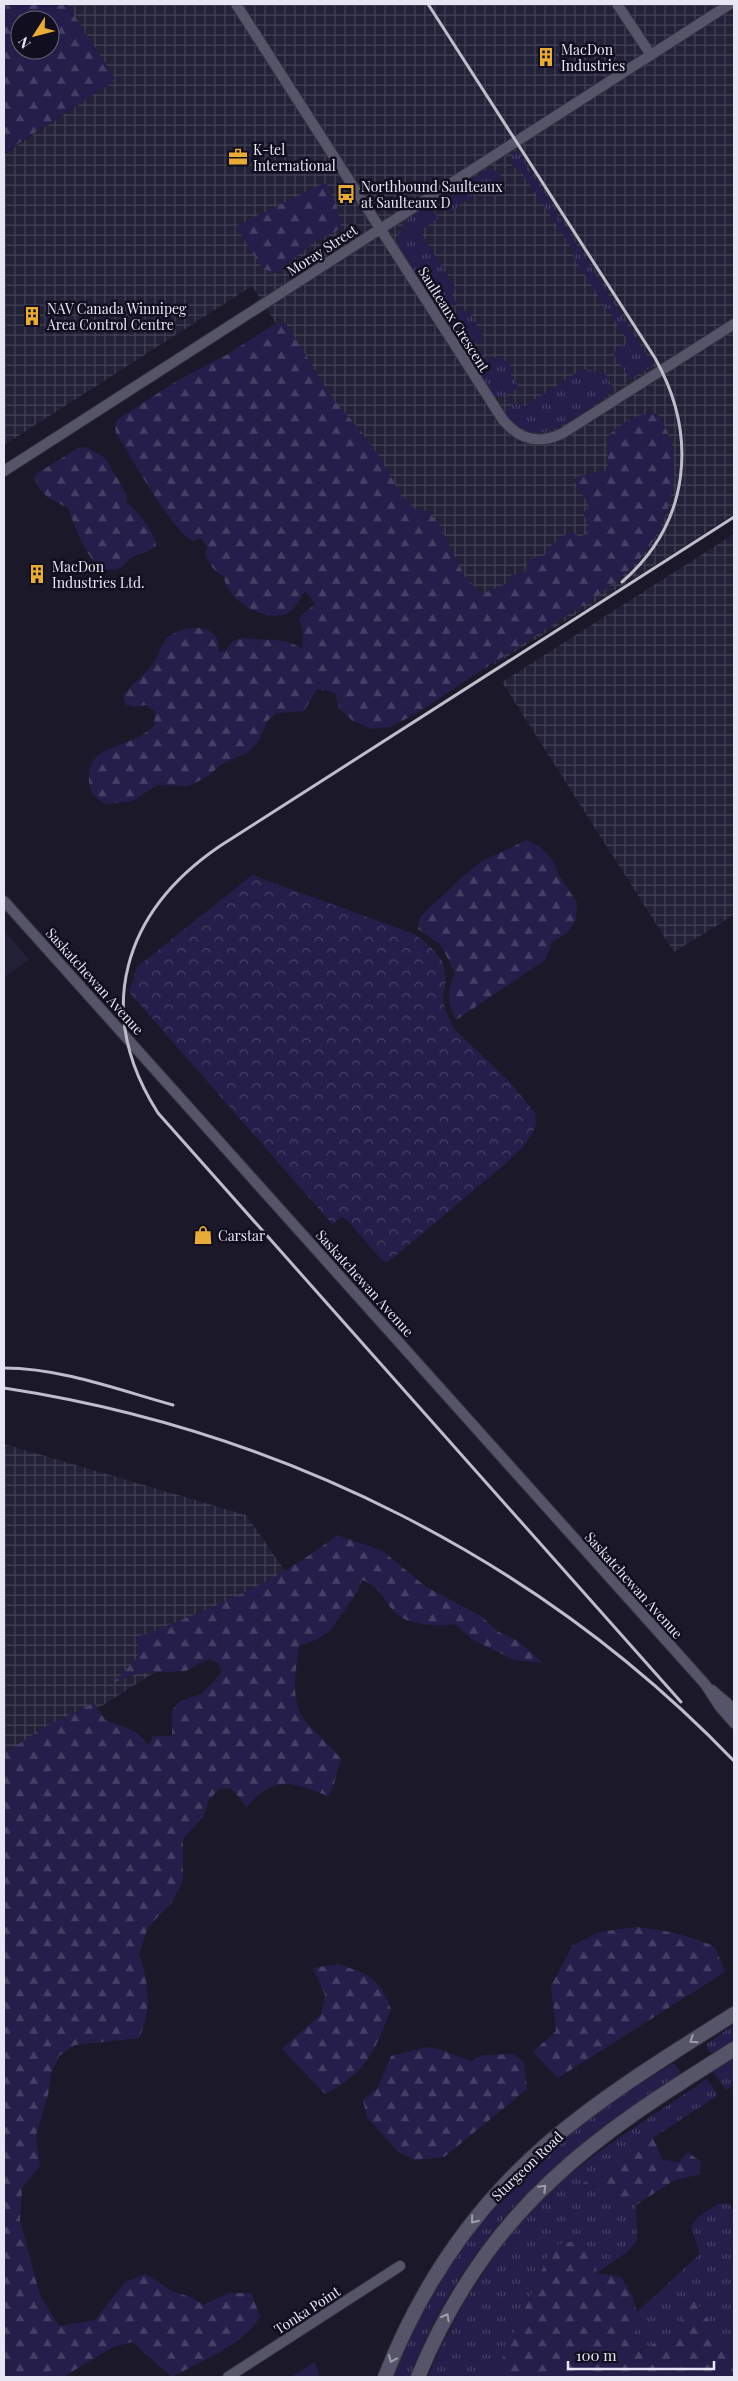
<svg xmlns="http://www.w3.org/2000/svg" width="738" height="2381" font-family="'Playfair Display',serif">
  <defs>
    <pattern id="industrial-grid" width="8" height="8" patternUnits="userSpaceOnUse" patternTransform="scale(1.25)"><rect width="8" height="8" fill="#232137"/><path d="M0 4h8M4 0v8" fill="none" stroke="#434154"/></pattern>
    <pattern id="grass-tufts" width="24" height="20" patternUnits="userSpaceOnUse" patternTransform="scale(1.25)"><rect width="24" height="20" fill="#261e4a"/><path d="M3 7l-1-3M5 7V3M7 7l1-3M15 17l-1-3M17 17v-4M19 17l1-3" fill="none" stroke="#463f65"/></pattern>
    <pattern id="forest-firs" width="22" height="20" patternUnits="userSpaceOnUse" patternTransform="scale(1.25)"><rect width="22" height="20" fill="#261e4a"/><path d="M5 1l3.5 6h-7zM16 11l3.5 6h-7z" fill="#463f65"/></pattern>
    <pattern id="park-crowns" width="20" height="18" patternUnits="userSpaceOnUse" patternTransform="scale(1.25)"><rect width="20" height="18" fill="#261e4a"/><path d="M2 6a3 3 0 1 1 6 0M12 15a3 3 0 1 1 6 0" fill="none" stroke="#463f65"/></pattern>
  </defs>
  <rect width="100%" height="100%" fill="#1a1829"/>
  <path fill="#232137" d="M4 930 29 960 4 977Z"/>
  <path fill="url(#industrial-grid)" d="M67 4H734V514L605 597 495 664 252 286 4 445V154L116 80Z
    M734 534V915L674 952 502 682Z
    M4 1444 246 1515 294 1584 4 1768Z"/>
  <path fill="url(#grass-tufts)" d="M515 151 519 153 649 359 653 366 632 378 627 375 614 355 617 348 628 341 572 255 575 253 518 167 512 168 511 156Z
    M487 169 498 171 502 177 450 212 448 211 445 202 448 193Z
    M424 209 432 211 439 218 420 231 456 288 450 292 457 304 446 312 437 309 399 246C396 228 407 215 424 209Z
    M461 310 469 311 483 336 480 341 467 349 462 346 448 324 450 317Z
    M479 352 482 353 489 361 500 355 503 360 507 361 512 368 511 375 518 385 516 389 501 398 493 395 473 364 472 359Z
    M582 369 604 372 612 386 610 394C587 409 548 444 521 429 513 425 508 420 506 412L509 407 517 402 525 406Z
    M734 2024V2040L713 2054 707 2049V2044Z
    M734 2058V2085L726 2090 713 2072Z
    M674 2063 681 2075C634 2108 584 2140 541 2179 486 2230 435 2307 410 2377H393C420 2313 452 2250 500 2198 549 2144 612 2100 674 2063Z
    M707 2079 718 2095 583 2184 636 2205 637 2241 627 2252 597 2273 592 2249 553 2245 494 2377H428C455 2307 513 2218 573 2172 615 2138 662 2110 707 2079Z
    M719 2203 730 2204 734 2211V2358L693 2297 677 2332 632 2354 639 2318 637 2312 700 2254 691 2226 698 2217Z
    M680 2357 690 2370 684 2377H655Z"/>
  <path fill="url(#forest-firs)" fill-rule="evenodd" d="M4 4H67L116 80 4 153ZM20 20H50V50H20Z
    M322 184H327L337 207 341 226 336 231 314 242 276 273 263 269 236 227 238 225Z
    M285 322 333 399 360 430 379 456 400 493 414 508 427 511 438 522 465 577 482 594 510 582 511 575 525 572 529 559 545 555C551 543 560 536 572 532L579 537 586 534 589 525 583 514 589 505 573 480 578 476 608 470 607 437C622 422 636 413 657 413 690 458 672 528 633 566 606 593 570 613 538 634 497 660 458 686 417 713L390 727 371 729 353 721 339 708 335 693 317 689 304 711 277 713 268 720 258 742 247 753 220 765 211 774 201 780 188 786 157 785 133 801 105 804C93 796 88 791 89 776 89 750 117 748 134 739 142 736 148 731 154 726L155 712 146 705 135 707 126 705 123 696C132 683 145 676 154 662 159 655 161 644 167 638 177 628 207 622 216 637 219 642 218 647 218 652L225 651 233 641 242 638 285 641 302 648 303 632 299 618 315 604 305 591C301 596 297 606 292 610 272 628 226 601 224 577 214 571 210 565 205 554L207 547 201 538 193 541C173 533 130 455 116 433L115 425 117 420 178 380 228 354 273 325Z
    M86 447 105 458 126 493 127 503C138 511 156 534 156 546 148 552 140 553 131 558 127 560 125 566 120 568 114 570 107 570 101 568 88 562 72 520 68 508 52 500 40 496 35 478L36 474 78 448Z
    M527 840 540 847 552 859 559 875 577 903 576 919 567 933 553 941 545 960 456 1020C447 1003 447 990 455 973L441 945 418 929 420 917 460 879 482 861Z
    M337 1535 383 1551 426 1587 481 1616 497 1631 518 1641 543 1663 514 1660 473 1640 455 1624C441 1627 410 1625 398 1615 383 1602 383 1588 362 1580L357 1592 330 1631 318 1639 299 1646C296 1670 289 1701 306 1722 317 1735 330 1745 341 1759 335 1773 337 1783 328 1796 291 1782 275 1774 246 1808L241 1799 230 1788 219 1789 209 1800 204 1816 183 1839V1881L172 1902 148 1927 139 1955C149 1981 152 2012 139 2038L75 2045 59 2056 51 2074 48 2095 36 2135 40 2166 22 2188 20 2220 40 2295 59 2326 95 2320 125 2282 146 2274 172 2291 193 2298 203 2305 228 2293H251L260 2316C248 2343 197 2363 172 2377L132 2342 113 2347 63 2377H4V1754L46 1726 94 1703 105 1720 135 1731 149 1745 153 1736H172V1710L180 1701 201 1694 222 1672 218 1663 208 1659 186 1671 140 1673 114 1682 138 1657 137 1637C207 1611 278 1582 337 1535Z
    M637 1927C665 1930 689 1935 715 1947L725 1972 558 2078 533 2052 556 2031 551 1986 572 1946 599 1932Z
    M339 1964C372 1977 377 1975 391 2009 375 2051 366 2073 325 2094L282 2049 321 2014 325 1995 313 1968Z
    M426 2047 439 2049 471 2061 483 2055 514 2054 524 2062 527 2089 444 2157 415 2160 398 2152 367 2117 363 2100 377 2089 391 2056Z
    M653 2138 663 2160 679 2162 688 2152 701 2162 700 2174 673 2181 636 2205 582 2184Z
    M581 2240 592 2249 597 2273 621 2277 632 2295 639 2318 633 2354 677 2332 693 2297 734 2358V2377H684L690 2370 680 2358 655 2377H494L553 2245Z
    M315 2362 320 2377H291Z"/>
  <path fill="url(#park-crowns)" d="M252 875 414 934 431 947 443 962 446 981 443 1000 446 1012 455 1030 508 1080 535 1113 536 1124 533 1133 522 1148 504 1165 388 1262H384L379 1257 348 1221 342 1217 332 1224 129 992 137 967Z"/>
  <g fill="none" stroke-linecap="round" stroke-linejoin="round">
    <g stroke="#33313e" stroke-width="12">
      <path id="minor" d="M236 4 503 420C520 440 539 445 563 433L734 324
        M617 4 651 55
        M4 471 730 4
        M4 901 705 1684 720 1707 734 1723
        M712 1690 734 1709
        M228 2377 400 2266"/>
    </g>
    <g stroke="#33313e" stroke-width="16">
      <path id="secondary" d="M385 2377C420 2287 474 2207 548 2143 605 2094 671 2054 734 2014
        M418 2377C449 2302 493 2234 553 2179 607 2128 672 2088 734 2049"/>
    </g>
    <use href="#minor" stroke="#565468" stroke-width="10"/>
    <use href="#secondary" stroke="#565468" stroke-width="14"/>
    <path stroke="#bebdca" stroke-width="3" d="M428 4 655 358C698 435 691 522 622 582
      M4 1368C61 1368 119 1390 173 1405
      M4 1388C280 1430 540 1559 734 1761
      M681 1702 158 1113C93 1011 123 912 220 846L734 517"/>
  </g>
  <defs><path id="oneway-chevron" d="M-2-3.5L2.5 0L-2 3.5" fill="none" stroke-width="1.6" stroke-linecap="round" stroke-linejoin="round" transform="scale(1.25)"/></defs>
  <g stroke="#9e9dad">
    <use href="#oneway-chevron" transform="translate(693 2040) rotate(147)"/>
    <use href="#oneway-chevron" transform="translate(543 2188) rotate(-45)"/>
    <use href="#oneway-chevron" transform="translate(474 2220) rotate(129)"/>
    <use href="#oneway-chevron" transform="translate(446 2317) rotate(-61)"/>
    <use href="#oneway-chevron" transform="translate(392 2359) rotate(113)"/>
  </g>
  <defs>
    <g id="building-bare" transform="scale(1.5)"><path d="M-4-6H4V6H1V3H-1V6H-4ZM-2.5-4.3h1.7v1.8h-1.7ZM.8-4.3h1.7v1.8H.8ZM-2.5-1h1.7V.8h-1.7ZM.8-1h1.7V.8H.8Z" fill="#e8ab37" stroke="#110f1f" stroke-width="2.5" paint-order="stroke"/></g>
    <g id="office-bare" transform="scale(1.5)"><path d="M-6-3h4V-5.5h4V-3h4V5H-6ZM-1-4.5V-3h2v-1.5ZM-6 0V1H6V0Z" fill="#e8ab37" stroke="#110f1f" stroke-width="2.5" paint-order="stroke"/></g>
    <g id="bus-bare" transform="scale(1.5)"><path d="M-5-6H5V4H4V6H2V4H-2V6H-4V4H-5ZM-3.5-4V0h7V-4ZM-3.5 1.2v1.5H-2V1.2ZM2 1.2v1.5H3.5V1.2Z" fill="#e8ab37" stroke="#110f1f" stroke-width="2.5" paint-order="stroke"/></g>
    <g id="shop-bare" transform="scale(1.5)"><path d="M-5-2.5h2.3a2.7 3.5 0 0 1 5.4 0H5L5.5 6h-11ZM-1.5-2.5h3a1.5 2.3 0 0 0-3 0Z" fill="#e8ab37" stroke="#110f1f" stroke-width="2.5" paint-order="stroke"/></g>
  </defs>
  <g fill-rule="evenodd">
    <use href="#building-bare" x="546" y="57"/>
    <use href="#office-bare" x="238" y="157"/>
    <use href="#bus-bare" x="346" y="194"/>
    <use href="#building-bare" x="32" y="316"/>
    <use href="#building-bare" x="37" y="574"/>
    <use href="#shop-bare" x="203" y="1235"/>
  </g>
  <g text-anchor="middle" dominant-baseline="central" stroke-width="5" stroke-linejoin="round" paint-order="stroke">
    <g font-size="14" fill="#e7e6f2" stroke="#110f1f" text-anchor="start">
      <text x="561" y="49">MacDon<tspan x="561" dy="16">Industries</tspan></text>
      <text x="253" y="149">K-tel<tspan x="253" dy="16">International</tspan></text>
      <text x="361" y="186">Northbound Saulteaux<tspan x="361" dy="16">at Saulteaux D</tspan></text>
      <text x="47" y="308">NAV Canada Winnipeg<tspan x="47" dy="16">Area Control Centre</tspan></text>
      <text x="52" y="566">MacDon<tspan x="52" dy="16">Industries Ltd.</tspan></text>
      <text x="218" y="1235">Carstar</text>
    </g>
    <g font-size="14" fill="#e7e6f2" stroke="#110f1f">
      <text transform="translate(322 250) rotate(-33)">Moray Street</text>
      <text transform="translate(454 319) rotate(58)">Saulteaux Crescent</text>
      <text transform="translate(95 981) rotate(48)">Saskatchewan Avenue</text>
      <text transform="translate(365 1283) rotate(48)">Saskatchewan Avenue</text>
      <text transform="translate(634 1585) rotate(48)">Saskatchewan Avenue</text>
      <text transform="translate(527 2166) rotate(-44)">Sturgeon Road</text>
      <text transform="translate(307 2310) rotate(-33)">Tonka Point</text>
    </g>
  </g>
  <rect width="738" height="2381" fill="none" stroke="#e7e6f2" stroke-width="10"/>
  <g transform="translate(35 35) rotate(234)"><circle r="24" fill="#110f1f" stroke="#676573"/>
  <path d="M0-4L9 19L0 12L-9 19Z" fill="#e8ab37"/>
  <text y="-8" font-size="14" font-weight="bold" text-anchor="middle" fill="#e7e6f2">N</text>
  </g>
  <path d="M568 2361v8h146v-8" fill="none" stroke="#e7e6f2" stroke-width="2.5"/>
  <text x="576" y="2361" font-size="15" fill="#e7e6f2" stroke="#110f1f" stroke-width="4" paint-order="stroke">100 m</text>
</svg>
